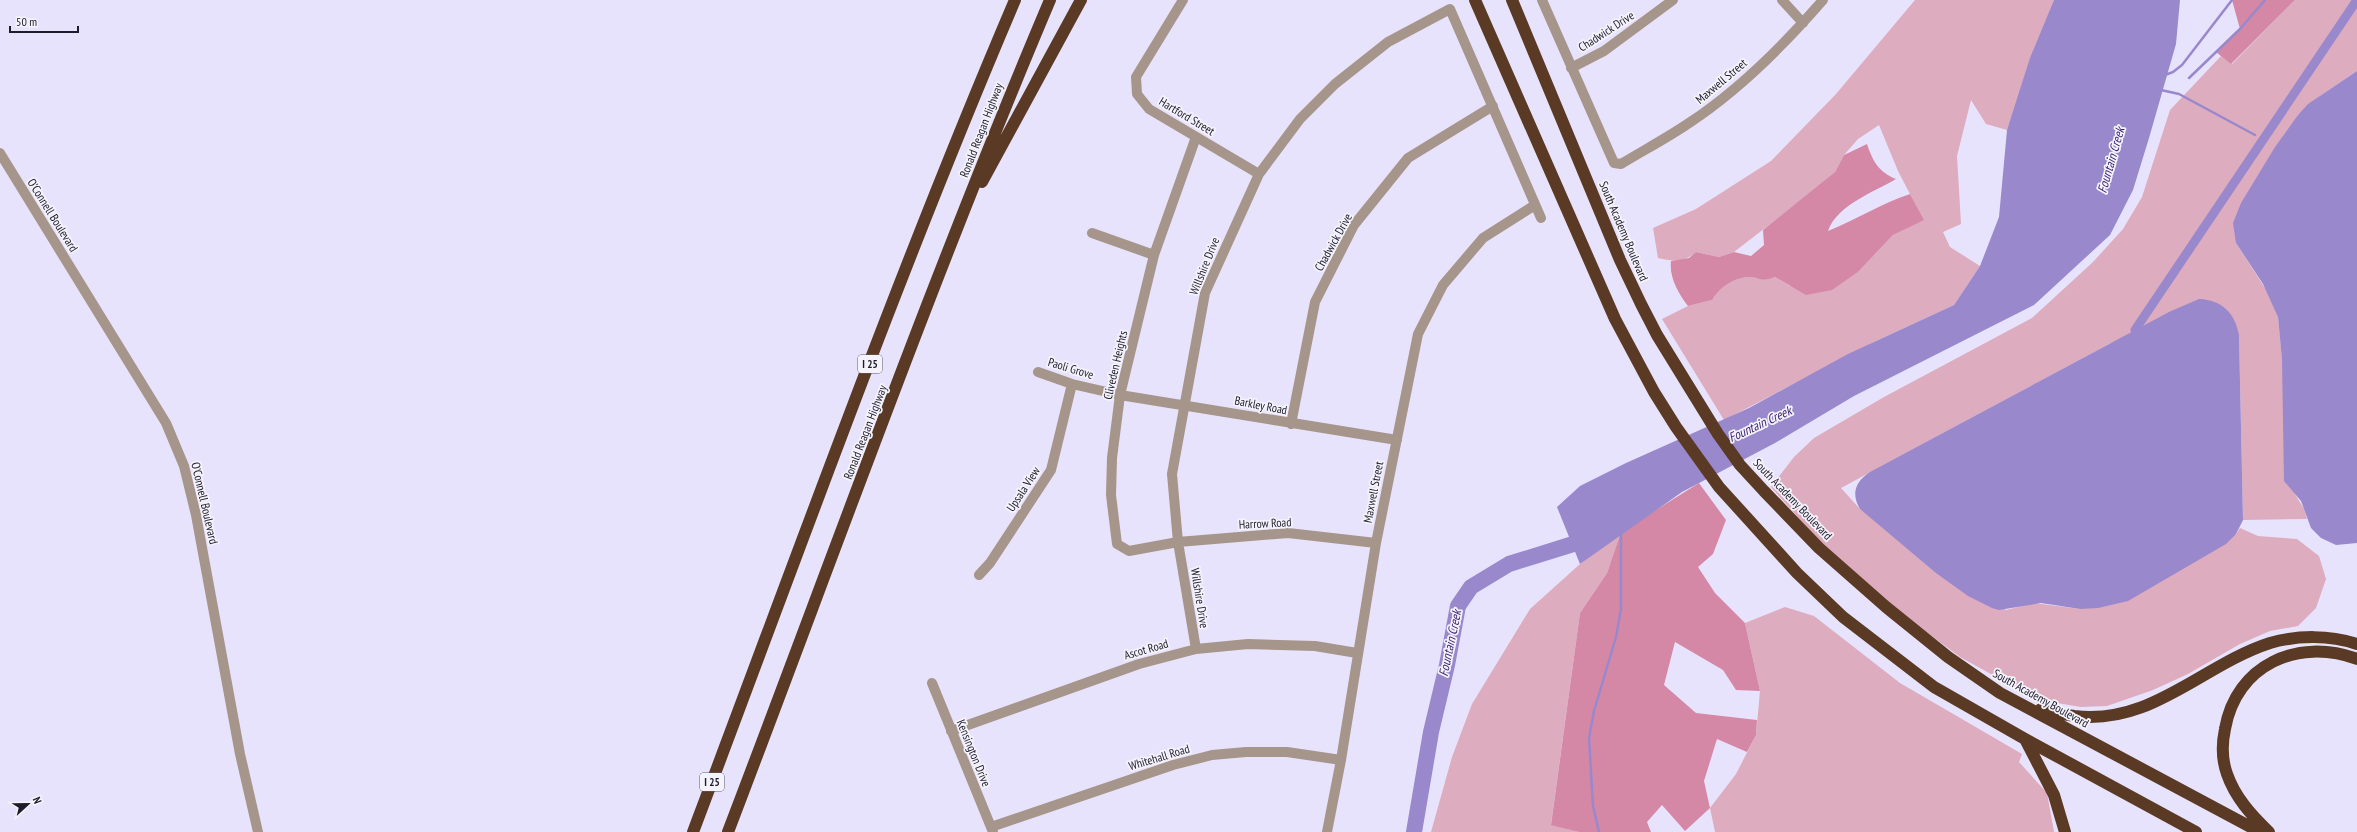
<svg xmlns="http://www.w3.org/2000/svg" width="2357" height="832" font-family="'PT Sans Narrow',sans-serif">
  <rect width="100%" height="100%" fill="#e8e3fc"/>
  <path fill="#ddacbe" d="M1915 0H2054L2007 130 1986 124 1971 100 1957 156 1961 224 1943 232 1950 247 1980 266 1954 305 1874 342 1724 420 1662 319 1688 306 1712 300C1720 287 1732 279 1748 277 1759 276 1760 282 1775 277L1790 286 1859 271 1893 235 1923 219 1898 171 1879 125 1858 139 1844 155 1835 172 1812 192 1734 252 1719 257 1696 252C1685 262 1673 262 1658 258L1653 228 1696 209 1771 161 1836 94Z
    M2295 0H2357V71L2320 96 2298 115 2236 243 2272 299 2278 317 2295 494 2304 509 2307 519 2243 520 2239 335 2111 343 1841 488 1860 509 2006 610 2034 603 2080 609 2154 585 2236 534 2240 528 2258 536 2297 539 2319 556 2326 579 2316 608 2298 626 2270 631 2240 644 2188 674 2153 690 2107 706 2081 707 2051 702 2018 689 1960 657 1885 601 1819 541 1771 487 1794 457 1814 438 1884 397 2032 318 2093 262 2123 229 2142 197 2170 110 2221 56 2232 64Z
    M1621 532 1607 573 1580 613 1551 824 1579 832H1431L1452 757 1472 704 1530 609 1580 564Z
    M1785 607 1814 616 1900 683 2022 754 2019 762 2047 793 2054 832H1715L1710 808 1736 774 1756 735 1760 691 1745 623Z"/>
  <path fill="#d588a6" d="M2232 0H2295L2231 64 2216 52 2240 29Z
    M1867 144C1873 162 1879 172 1896 179 1874 192 1837 205 1828 231 1856 220 1882 203 1910 194L1924 220 1893 235 1859 271 1832 290 1806 295 1775 277C1759 283 1759 276 1748 277 1732 279 1720 287 1712 300L1688 306C1678 293 1669 277 1671 261L1689 258 1696 252 1719 257 1734 252 1751 256 1764 245 1763 230 1835 172 1844 155Z
    M1699 483 1726 520 1713 554 1698 567 1715 593 1745 623 1760 691 1736 690 1723 670 1675 642 1664 685 1696 713 1757 720 1756 735 1747 752 1717 739 1704 781 1710 808 1685 831 1662 805 1647 822 1651 832H1579L1551 825 1580 613 1607 573 1621 532Z"/>
  <path fill="#98c" d="M2054 0H2180L2176 44 2149 138 2133 190 2110 235 2034 305 1854 396 1775 443 1682 492 1580 564 1557 507 1580 486 1626 463 1749 408 1848 354 1954 305 1980 266 1999 217 2007 130 2030 58Z
    M2357 71V543L2336 545 2321 538 2311 528 2301 501 2284 481 2282 360 2278 317 2263 284 2236 243 2233 223 2241 203 2275 147 2298 115 2308 104Z
    M2199 299C2222 300 2235 313 2239 335L2243 520 2236 534 2226 544 2128 601 2098 608 2080 609 2041 603 1999 610 1992 608 1968 596 1936 573 1860 509C1851 494 1855 482 1870 472L2169 312Z"/>
  <g fill="none" stroke-linecap="round" stroke-linejoin="round">
    <path stroke="#98c" stroke-width="2.5" d="M2165 75 2173 72 2182 65 2232 0
      M2189 78 2240 29 2265 0
      M2161 90 2179 94 2255 135
      M1599 832 1593 806 1589 738 1594 711 1616 637 1621 609V533"/>
    <path stroke="#98c" stroke-width="9" d="M2135 330 2357 0"/>
    <path stroke="#98c" stroke-width="16" d="M1414 832 1431 732 1447 665 1458 606 1471 587 1509 564 1586 540 1593 536"/>
    <path stroke="#a6958a" stroke-width="10" d="M1183 0 1136 77 1137 94 1149 109 1259 174
      M1542 0 1614 163 1621 164C1644 150 1667 138 1689 123 1739 90 1784 45 1823 0
      M1782 0 1803 23
      M1571 68 1604 51 1673 0
      M1196 137 1154 255 1120 395 1112 458 1111 495 1117 544 1129 551 1178 542 1288 533 1376 543
      M0 153 166 423 184 466 196 515 240 754 258 832
      M1092 233 1154 255
      M1038 372 1072 384 1120 395 1397 440
      M1291 424 1315 302 1354 225 1408 158 1493 106
      M979 575 990 563 1051 470 1072 384
      M1196 649 1178 542 1172 474 1205 293 1259 174 1300 119 1335 84 1388 42 1450 9 1541 218
      M932 683 993 832
      M951 731 1139 664 1196 649 1248 644 1315 646 1357 653
      M991 827 1173 765 1212 755 1246 752H1287L1341 760
      M1327 832 1341 760 1376 543 1418 334 1443 285 1483 238 1535 205"/>
    <path stroke="#5a3a24" stroke-width="12" d="M1475 0 1615 319 1654 392 1676 427 1719 487 1797 573 1843 617 1934 687 2025 739 2196 832
      M1512 0 1620 260 1641 304 1657 335 1718 434 1740 465 1764 491 1819 548 1886 607 1948 657 2000 693 2260 832
      M982 182 1081 0
      M2041 709C2052 713 2063 714 2074 716 2151 726 2202 665 2270 643 2298 635 2330 635 2357 644
      M2025 739 2054 795 2065 832
      M693 832C798 554 898 274 1015 0
      M728 832C834 554 934 274 1050 0
      M2269 832C2251 815 2235 797 2227 774 2222 760 2222 743 2225 729 2236 665 2298 637 2357 659"/>
  </g>
  <g text-anchor="middle" dominant-baseline="central" stroke-width="3.5" stroke-linejoin="round" paint-order="stroke">
    <g fill="#f4f3fb" stroke="#5e5c69" stroke-width="1">
      <rect x="858" y="355" width="24" height="18" rx="3"/>
      <rect x="700" y="773" width="24" height="18" rx="3"/>
    </g>
    <g font-size="11" font-weight="bold" fill="#1e1b2a">
      <text x="870" y="364">I 25</text>
      <text x="712" y="782">I 25</text>
    </g>
    <g font-size="12" fill="#1e1b2a" stroke="#f4f3fb">
      <text transform="translate(1606 31) rotate(-33)">Chadwick Drive</text>
      <text transform="translate(1721 81) rotate(-40)">Maxwell Street</text>
      <text transform="translate(1187 116) rotate(31)">Hartford Street</text>
      <text transform="translate(981 130) rotate(-69)">Ronald Reagan Highway</text>
      <text transform="translate(53 215) rotate(58)">O'Connell Boulevard</text>
      <text transform="translate(1624 231) rotate(67)">South Academy Boulevard</text>
      <text transform="translate(1333 242) rotate(-61)">Chadwick Drive</text>
      <text transform="translate(1204 266) rotate(-68)">Willshire Drive</text>
      <text transform="translate(1115 365) rotate(-77)">Cliveden Heights</text>
      <text transform="translate(1071 368) rotate(17)">Paoli Grove</text>
      <text transform="translate(1261 405) rotate(11)">Barkley Road</text>
      <text transform="translate(865 432) rotate(-69)">Ronald Reagan Highway</text>
      <text transform="translate(1023 489) rotate(-57)">Upsala View</text>
      <text transform="translate(1373 492) rotate(-79)">Maxwell Street</text>
      <text transform="translate(1793 499) rotate(46)">South Academy Boulevard</text>
      <text transform="translate(205 503) rotate(77)">O'Connell Boulevard</text>
      <text transform="translate(1265 523) rotate(-3)">Harrow Road</text>
      <text transform="translate(1200 598) rotate(81)">Willshire Drive</text>
      <text transform="translate(1146 649) rotate(-16)">Ascot Road</text>
      <text transform="translate(2041 698) rotate(29)">South Academy Boulevard</text>
      <text transform="translate(974 753) rotate(68)">Kensington Drive</text>
      <text transform="translate(1159 757) rotate(-17)">Whitehall Road</text>
    </g>
    <g font-size="13" font-style="italic" fill="#402474" stroke="#f4f3fb">
      <text transform="translate(2111 160) rotate(-74)">Fountain Creek</text>
      <text transform="translate(1760 424) rotate(-25)">Fountain Creek</text>
      <text transform="translate(1450 643) rotate(-78)">Fountain Creek</text>
    </g>
  </g>
  <g transform="translate(28 804) rotate(68)" stroke="#f4f3fb" stroke-width="3" paint-order="stroke">
  <path d="M0-3L7 15L0 10L-7 15Z" fill="#1e1b2a"/>
  <text y="-6" font-size="11" font-weight="bold" text-anchor="middle" fill="#1e1b2a">N</text>
  </g>
  <path d="M10 26v6h68v-6" fill="none" stroke="#1e1b2a" stroke-width="2"/>
  <text x="16" y="26" font-size="12" fill="#1e1b2a" stroke="#f4f3fb" stroke-width="3" paint-order="stroke">50 m</text>
</svg>
